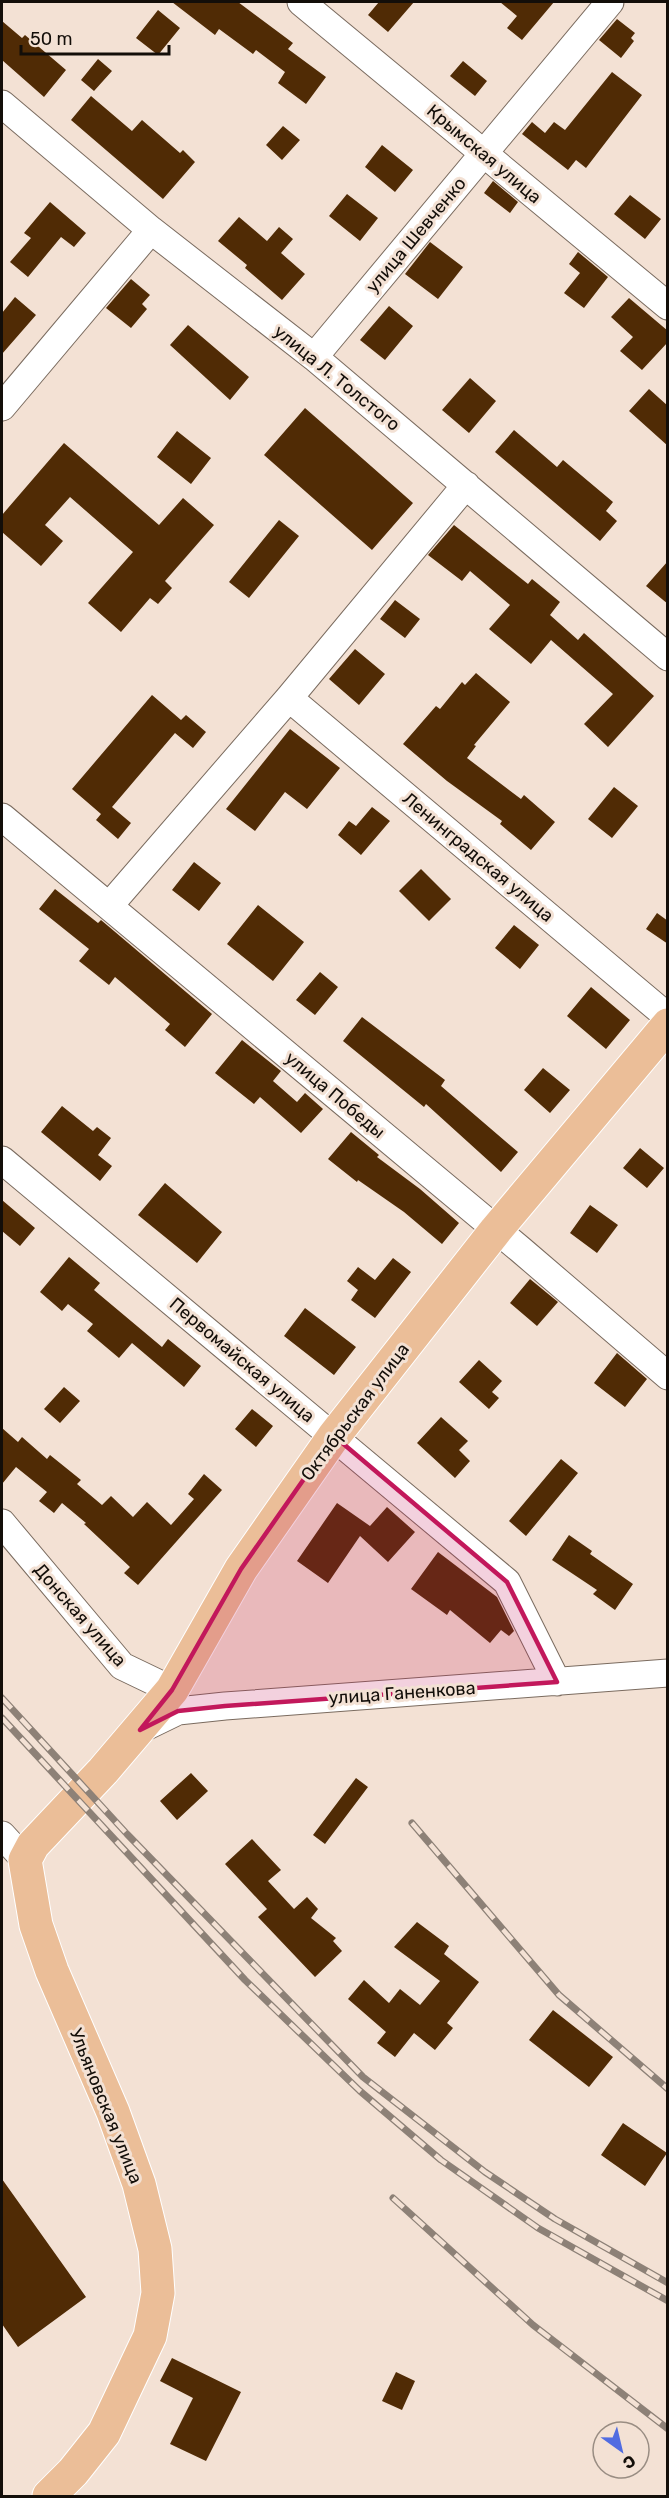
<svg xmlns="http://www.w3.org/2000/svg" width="669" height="2498" font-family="Rubik,sans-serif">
  <rect width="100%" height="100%" fill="#f3e1d4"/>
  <path fill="#502b05" d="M172 2H238L293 43 288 49 326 77 306 104 278 83 285 72 256 50 253 54 219 29 215 35Z
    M379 2H414L388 32 368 15Z
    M500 2H554L522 40 507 28 517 16Z
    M158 10 180 28 158 55 136 38Z
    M617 19 635 33 631 38 634 41 621 58 599 40Z
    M2 21 22 38 25 35 66 70 44 97 2 60Z
    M98 59 112 71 94 91 81 80Z
    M463 61 487 81 475 96 450 76Z
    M612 72 642 95 586 168 576 160 568 170 522 134 532 122 545 133 554 122 565 130Z
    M91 96 132 131 142 120 180 153 183 150 195 162 163 199 71 120Z
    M283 126 300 140 282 160 266 145Z
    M382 145 413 170 395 192 365 167Z
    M493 181 518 202 510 213 484 193Z
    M347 194 378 218 360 241 329 216Z
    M630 195 661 219 645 239 614 214Z
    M50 202 86 233 74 247 61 237 28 277 10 262 31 238 24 233Z
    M239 217 267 241 279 227 293 239 281 253 305 274 282 300 245 268 247 265 218 241Z
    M430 242 463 267 438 299 405 274Z
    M578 252 608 277 584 308 564 293 580 273 569 264Z
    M131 279 150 295 142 304 147 309 131 328 106 308Z
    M15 297 36 315 2 354V313Z
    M629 298 668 331V342L642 370 620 351 633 337 611 317Z
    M389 306 413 326 385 360 360 340Z
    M188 325 249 377 230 400 170 345Z
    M470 378 496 401 469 433 442 410Z
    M649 389 668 406V446L629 411Z
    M305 408 413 503 372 550 264 455Z
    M514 430 557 467 563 460 613 502 606 511 617 521 600 541 495 452Z
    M177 431 211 458 191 484 157 457Z
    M64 443 159 525 183 498 214 525 165 581 172 588 158 604 150 598 121 632 88 603 133 552 70 497 45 525 63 541 41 566 2 532V515Z
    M279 520 299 536 249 598 229 582Z
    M454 525 528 584 532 579 560 602 550 615 578 640 584 633 654 696 608 747 584 724 613 694 551 640 531 664 489 629 510 605 470 571 462 581 428 555Z
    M668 561V604L646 586Z
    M395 600 420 619 405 638 380 619Z
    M355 649 385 674 359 705 329 679Z
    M476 673 510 702 474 745 476 746 467 758 521 799 524 795 555 822 531 850 500 824 502 821 447 781 403 744 436 706 440 709 462 682 465 685Z
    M152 695 181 720 186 715 206 732 193 748 175 733 112 807 131 823 118 839 96 820 101 814 72 789Z
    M290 729 340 768 307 809 285 792 255 831 226 809Z
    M614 787 638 806 612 838 588 819Z
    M372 807 390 821 361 855 338 835 349 821 356 826Z
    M194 862 221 883 199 911 172 890Z
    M421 869 451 899 429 921 399 891Z
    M55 889 98 923 101 920 212 1014 185 1047 165 1030 170 1024 115 977 109 985 79 961 89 949 39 909Z
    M258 905 304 942 273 981 227 944Z
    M657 913 668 921V944L646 929Z
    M514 925 539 945 520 969 495 948Z
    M320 972 338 987 315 1015 296 1000Z
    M591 987 630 1020 606 1049 567 1016Z
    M362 1017 445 1080 441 1086 518 1152 501 1172 426 1104 424 1107 343 1041Z
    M242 1040 281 1071 273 1081 297 1102 305 1093 323 1109 301 1133 260 1097 254 1104 215 1073Z
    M543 1068 570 1090 550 1113 524 1090Z
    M62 1106 93 1131 97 1127 111 1138 98 1155 112 1166 100 1181 41 1132Z
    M351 1132 379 1155 377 1157 420 1189 459 1223 442 1244 404 1212 358 1180 357 1182 328 1159Z
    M640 1148 664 1168 647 1188 623 1168Z
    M165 1183 222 1232 197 1263 138 1215Z
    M2 1200 35 1228 20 1246 2 1231Z
    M590 1205 618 1225 597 1253 570 1233Z
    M69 1257 100 1283 94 1290 162 1347 168 1339 201 1366 184 1387 132 1343 119 1358 87 1331 93 1324 68 1304 62 1311 40 1292Z
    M393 1258 411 1272 375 1318 351 1300 358 1290 347 1281 358 1267 375 1280Z
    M530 1279 558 1302 537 1326 510 1303Z
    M305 1308 356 1347 334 1375 284 1336Z
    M617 1353 647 1379 625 1407 594 1383Z
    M479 1360 502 1381 492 1392 499 1398 489 1409 459 1382Z
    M64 1387 80 1401 60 1423 44 1409Z
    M252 1409 273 1426 256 1447 235 1429Z
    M441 1417 468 1441 459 1450 470 1461 455 1478 417 1443Z
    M2 1428 18 1442 22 1437 47 1459 50 1455 81 1480 77 1484 102 1505 111 1496 133 1517 147 1502 171 1525 194 1499 188 1494 204 1474 222 1490 138 1585 124 1573 130 1567 84 1524 86 1523 62 1503 54 1513 39 1501 47 1492 16 1467 2 1484Z
    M561 1459 578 1473 526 1536 509 1521Z
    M337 1503 370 1526 387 1507 415 1532 388 1562 360 1536 328 1583 297 1561Z
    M569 1535 592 1551 590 1554 633 1584 615 1610 593 1594 597 1590 552 1560Z
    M438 1552 497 1597 514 1631 509 1636 501 1630 490 1643 450 1610 447 1615 411 1589Z
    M191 1773 208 1791 177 1820 160 1801Z
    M356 1778 368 1787 325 1844 313 1835Z
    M252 1839 281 1870 268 1881 294 1909 307 1897 318 1909 311 1918 336 1938 333 1941 342 1951 315 1977 258 1917 267 1909 225 1864Z
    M417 1922 449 1946 444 1954 479 1982 447 2023 453 2028 435 2050 414 2033 395 2057 377 2043 386 2032 348 1999 364 1980 389 2003 400 1989 420 2005 440 1981 394 1947Z
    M553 2010 613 2057 589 2087 529 2040Z
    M623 2123 667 2153 645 2186 601 2155Z
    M2 2179 86 2297 18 2347 2 2324Z
    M172 2358 241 2392 206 2461 170 2444 193 2398 160 2381Z
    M396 2372 415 2381 402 2410 382 2401Z"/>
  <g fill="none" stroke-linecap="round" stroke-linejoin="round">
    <g stroke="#7a6b5f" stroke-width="29">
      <path id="minor" d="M301 2 668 306
        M2 104 151 230 314 357 668 657
        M314 357 610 2
        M2 407 151 230
        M289 698 668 1017
        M2 817 521 1250 668 1376
        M109 906 289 698 466 485
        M2 1160 507 1582 557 1682
        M2 1523 122 1666 172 1690
        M141 1729 178 1711 225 1706 668 1673
        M2 1835 25 1860"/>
    </g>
    <g stroke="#fff" stroke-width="35">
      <path id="major" d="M49 2496 73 2472 104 2433 150 2336 158 2293 155 2249 139 2184 113 2112 52 1971 36 1925 25 1860 33 1845 103 1771 172 1690 241 1569 334 1436 496 1230 668 1025"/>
    </g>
    <use href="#minor" stroke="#fff" stroke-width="27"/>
    <use href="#major" stroke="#ebbe98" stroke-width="33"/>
    <g stroke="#8d8177" stroke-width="7">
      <path id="rail" d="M2 1698 127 1834 363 2077 485 2172 555 2219 668 2283
        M2 1718 245 1980 360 2091 441 2160 538 2228 668 2301
        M412 1823 559 1995 668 2089
        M393 2198 533 2325 668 2429"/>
    </g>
    <use href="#rail" stroke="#f3e1d4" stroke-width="4.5" stroke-dasharray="14" stroke-linecap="butt"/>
  </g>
  <path fill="#c2185b" fill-opacity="0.2" stroke="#c2185b" stroke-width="4.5" stroke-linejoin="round" d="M334 1436 507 1582 557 1682 225 1706 178 1711 140 1730 172 1690 241 1569Z"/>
  <g text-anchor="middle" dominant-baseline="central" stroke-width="6" stroke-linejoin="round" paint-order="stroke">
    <g font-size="18" fill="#130e09" stroke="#f3e1d4">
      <text transform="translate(484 154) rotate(40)">Крымская улица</text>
      <text transform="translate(416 235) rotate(-50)">улица Шевченко</text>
      <text transform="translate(337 378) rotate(39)">улица Л. Толстого</text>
      <text transform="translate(478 857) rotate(40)">Ленинградская улица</text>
      <text transform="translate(335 1095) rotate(40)">улица Победы</text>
      <text transform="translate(242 1360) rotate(40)">Первомайская улица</text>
      <text transform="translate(355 1412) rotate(-53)">Октябрьская улица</text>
      <text transform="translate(80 1615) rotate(49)">Донская улица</text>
      <text transform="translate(402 1693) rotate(-4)">улица Ганенкова</text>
      <text transform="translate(106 2106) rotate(68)">Ульяновская улица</text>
    </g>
  </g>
  <rect width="669" height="2498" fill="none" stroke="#130e09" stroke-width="6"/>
  <g transform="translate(621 2450) rotate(146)"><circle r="28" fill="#f3e1d4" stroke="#998d83" stroke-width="1.5"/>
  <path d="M0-4.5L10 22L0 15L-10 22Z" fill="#516ce1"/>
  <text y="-9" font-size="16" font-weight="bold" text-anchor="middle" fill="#130e09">С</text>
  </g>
  <path d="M21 45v9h148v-9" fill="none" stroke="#130e09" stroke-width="3"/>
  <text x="30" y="45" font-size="18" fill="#130e09" stroke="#f3e1d4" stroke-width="4.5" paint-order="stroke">50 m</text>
</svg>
